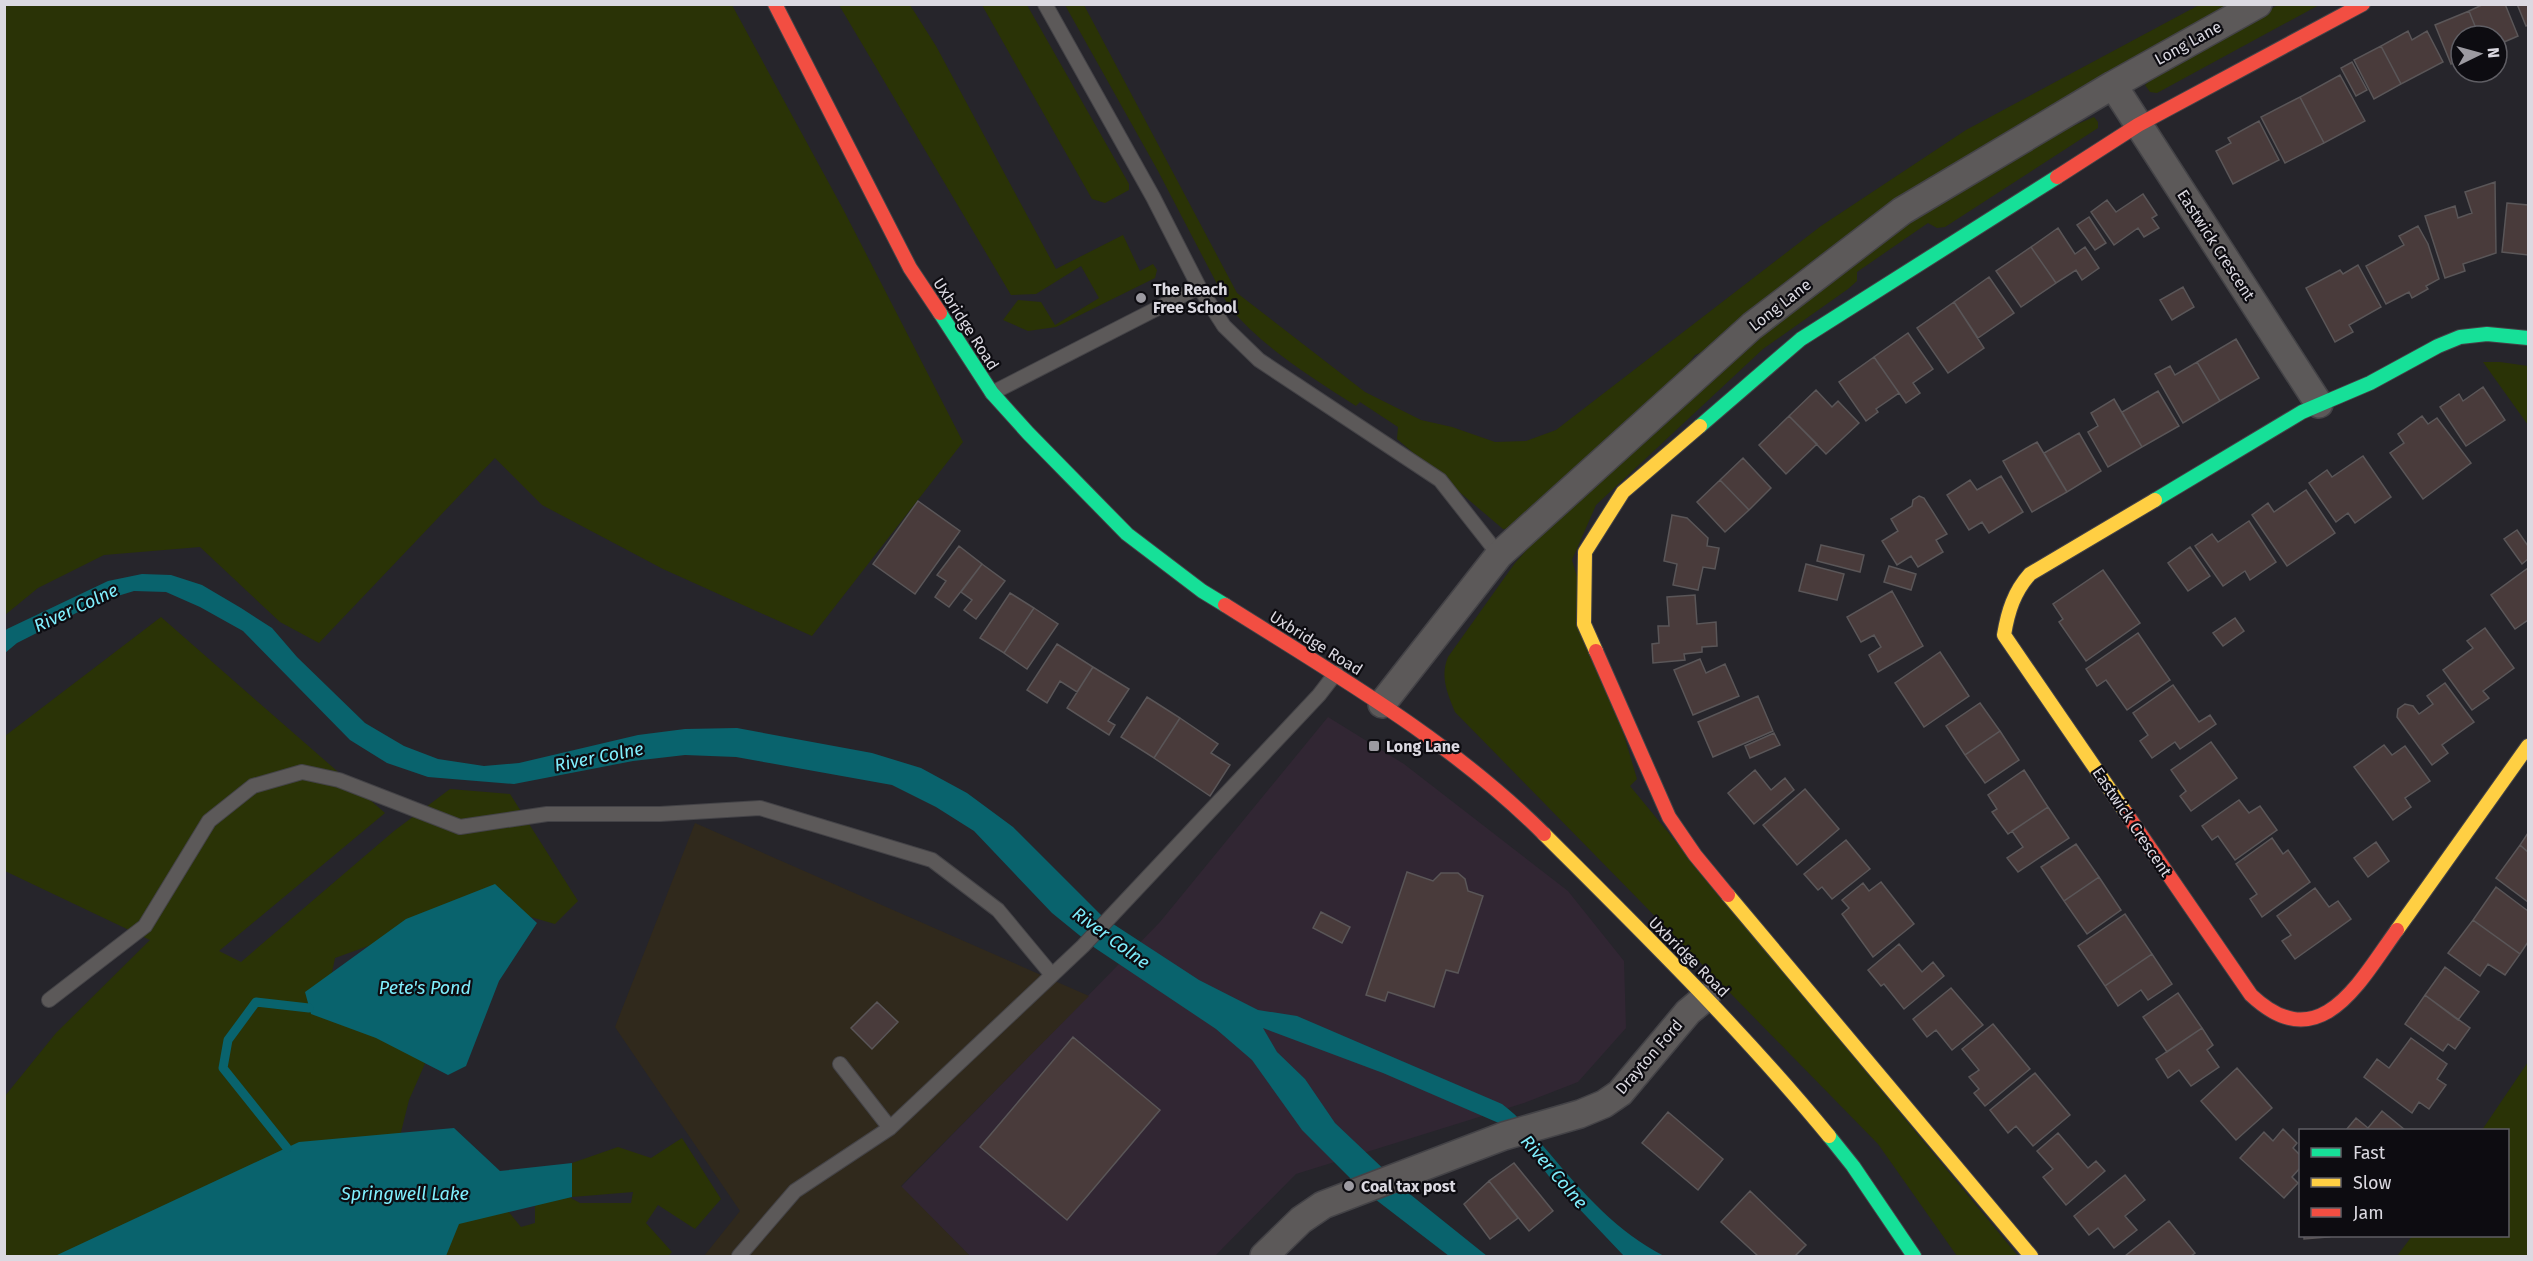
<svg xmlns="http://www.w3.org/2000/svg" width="2533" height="1261" font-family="'Fira Sans',sans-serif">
  <rect width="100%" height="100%" fill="#26252b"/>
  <path fill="#312633" d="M1328 717 1404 764 1568 891 1624 961 1626 1028 1578 1082 1524 1103 1296 1174 1215 1256H970L901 1187 1160 922Z"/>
  <path fill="#30291c" d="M695 823 1089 996 901 1186 970 1256H704L740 1211 615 1027Z"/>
  <path fill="#2a3306" d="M4 5H732L843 209 963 442 812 636 663 569 542 505 495 458 319 643 280 622 200 547 104 555 38 588 5 615Z
    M839 5H910L936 46 1056 269 1123 235 1140 271 1153 264 1157 270 1155 278 1056 327 1028 331 1003 320 1018 300 1041 302 1055 325 1099 298 1081 266 1036 294 1011 295Z
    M982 5H1027L1129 184V190L1105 203 1092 199Z
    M1065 5H1084L1237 293 1365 392 1421 420 1452 427 1495 442 1526 441 1556 430 1821 226 1966 130 2199 5H2234L1946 169 1780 291 1715 346 1695 355 1668 390 1515 528 1503 529 1397 439 1398 427 1360 402 1356 406C1310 376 1266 350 1229 307L1158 171Z
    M2278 5H2319L2157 93 2150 92 2145 85 2160 72Z
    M2094 117 2098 122V128L1945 227 1937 228 1928 223 1857 272V281L1848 289 1763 349 1596 505 1572 560 1637 779 1630 786 2018 1256H1957L1878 1144 1455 712C1447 693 1440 676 1448 657L1515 563 1566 506 1735 353 1929 205 2027 146Z
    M2483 362H2500L2528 366V425Z
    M161 617 385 813 219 951 241 962 394 831 450 789 510 794 578 901 555 924 485 904 335 958 325 1007 431 1050 409 1100 398 1144 76 1256H5V1096L56 1033 150 940 5 871V736Z
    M2528 1062V1256H2397L2412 1236H2508V1130H2482Z
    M682 1138 721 1199 695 1229 658 1205 646 1223 672 1252 668 1256H430L444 1224 495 1195 521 1227 535 1223V1206L553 1188 580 1203H631L633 1192 572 1197V1163L618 1147 651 1158Z"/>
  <path fill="#09636d" d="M142 574 171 575 202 585 241 608 272 628 297 657 365 723 404 746 438 759 484 766 519 763 638 735 685 729 737 728 872 753 921 768 967 793 1013 827 1104 918 1199 980 1258 1010 1297 1016 1502 1104C1521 1118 1534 1136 1550 1154 1584 1194 1617 1232 1664 1256H1624L1551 1179 1529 1150 1501 1124 1383 1073 1263 1028 1277 1052 1305 1079 1335 1123 1411 1195 1487 1256H1449L1358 1186 1302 1130 1252 1060 1216 1029 1095 948 1052 913 974 831 936 807 892 785 736 757 685 755 633 761 514 784 428 777 387 763 350 740 243 631 200 607 166 592 134 591 98 602 17 643 5 653V631L7 629 108 581Z
    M495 884 537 923 499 981 466 1066 448 1075 376 1038 311 1014 305 992 406 919Z
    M454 1128 500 1171 572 1163V1197L459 1224 446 1256H55L299 1142Z"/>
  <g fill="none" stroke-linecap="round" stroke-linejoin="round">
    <path stroke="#09636d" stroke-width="9" d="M287 1148 223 1068 228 1040 256 1002 309 1008"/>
  </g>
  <path fill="#493b3b" stroke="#5a5658" stroke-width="1.5" d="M2484 4H2505L2518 36 2497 45V36H2479L2469 11Z
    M2517 4H2528V25L2526 26Z
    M2469 11 2479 36H2461V60L2451 64 2435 25Z
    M2408 31 2412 40 2427 31 2443 62 2401 84 2381 46Z
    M2381 46 2401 84 2374 99 2354 60Z
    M2352 62 2367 90 2356 96 2341 68Z
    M2340 75 2365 121 2324 143 2300 97Z
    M2300 97 2324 143 2285 163 2261 117Z
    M2259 121 2279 160 2233 184 2216 151 2231 143 2228 138Z
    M2495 182 2496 253 2463 264 2465 271 2445 278 2425 216 2455 206 2458 218 2472 213 2465 192Z
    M2143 194 2157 215 2152 218 2159 228 2144 237 2138 228 2114 245 2091 212 2107 200 2116 212Z
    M2507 203 2528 205V255L2502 252Z
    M2089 217 2106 243 2095 250 2077 225Z
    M2418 226 2428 244 2439 279 2426 286 2428 289 2412 298 2409 292 2386 304 2366 266 2404 245 2399 236Z
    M2058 228 2075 254 2085 247 2099 268 2082 280 2076 270 2056 283 2031 247Z
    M2031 247 2056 283 2021 307 1996 271Z
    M2358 265 2381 307 2349 325 2353 332 2335 342 2306 288 2340 270 2343 274Z
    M1989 277 2014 313 1978 338 1954 302Z
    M2183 287 2194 307 2172 320 2160 300Z
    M1954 302 1984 348 1948 373 1917 328Z
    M1908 333 1933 369 1913 383 1920 393 1906 403 1874 357Z
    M2236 339 2259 378 2220 401 2197 362Z
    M1874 357 1899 393 1876 409 1878 412 1866 421 1839 382Z
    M2197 362 2220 401 2183 423 2155 374 2170 366 2175 375Z
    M2483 387 2505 420 2466 446 2440 407 2459 394 2463 401Z
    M1816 390 1832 407 1838 401 1859 423 1826 454 1789 416Z
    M2158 391 2179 426 2142 447 2122 412Z
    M2114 399 2142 447 2108 467 2088 432 2098 426 2091 413Z
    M1789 416 1817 444 1786 474 1759 445Z
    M2422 416 2428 424 2437 418 2471 463 2423 499 2390 453 2404 443 2398 434Z
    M2079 433 2101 471 2067 492 2044 453Z
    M2037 442 2067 492 2032 512 2003 461Z
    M2363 456 2391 497 2355 523 2348 513 2336 522 2309 483 2327 470 2332 477Z
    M1743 458 1771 488 1749 510 1720 480Z
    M2001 476 2023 512 1989 533 1982 522 1969 530 1947 495 1970 480 1977 490Z
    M1720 480 1749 510 1725 532 1697 502Z
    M2306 490 2335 533 2287 566 2252 515 2268 503 2274 512Z
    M1919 496 1924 498 1947 534 1936 540 1943 552 1918 567 1911 556 1897 565 1882 541 1898 531 1891 519 1912 506 1913 500Z
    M918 501 960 531 915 594 873 564Z
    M1672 515 1687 518 1708 538 1707 546 1719 548 1715 569 1703 567 1698 590 1673 585 1677 564 1664 561Z
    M2249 521 2276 562 2250 580 2245 571 2223 586 2195 546 2212 534 2218 542Z
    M2517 530 2528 546V559L2522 564 2504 539Z
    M1821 545 1864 555 1860 572 1817 561Z
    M959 546 982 564 949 607 935 597 946 581 937 575Z
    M2190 547 2210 576 2188 591 2168 563Z
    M982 564 1005 581 976 619 964 610 972 600 961 592Z
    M1806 564 1844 574 1837 600 1799 591Z
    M1889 566 1916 574 1911 590 1884 582Z
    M2528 568V620L2515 629 2491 595Z
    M2103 570 2140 623 2086 661 2059 622 2063 619 2053 604Z
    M1892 591 1923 646 1878 672 1869 655 1881 647 1874 635 1861 642 1847 617Z
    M1010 593 1034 608 1004 653 980 638Z
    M1695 595 1697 624 1716 622 1717 646 1702 647V652L1684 654 1685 660 1653 663 1652 644 1659 643 1658 626H1669L1667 597Z
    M1034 608 1058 624 1027 669 1004 653Z
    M2235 618 2244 631 2223 646 2213 633Z
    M2485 628 2514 668 2483 691 2489 698 2472 710 2443 670 2473 648 2467 641Z
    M2138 633 2170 680 2127 710 2106 680 2097 686 2086 669Z
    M1057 644 1093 667 1077 692 1060 681 1047 703 1027 690Z
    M1940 652 1969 696 1924 727 1895 683Z
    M1700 659 1706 673 1725 664 1739 696 1693 715 1674 670Z
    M1093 667 1129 689 1108 721 1115 725 1109 735 1067 708Z
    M2445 683 2474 722 2442 745 2448 753 2432 765 2397 717 2398 709 2405 704 2413 706 2419 714 2433 704 2427 696Z
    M2173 685 2199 722 2210 715 2216 724 2180 749 2175 742 2152 758 2140 741 2148 735 2133 713Z
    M1758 696 1773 731 1713 757 1698 722Z
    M1147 697 1180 718 1154 758 1121 737Z
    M1980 703 2000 731 1965 755 1946 726Z
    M1180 718 1218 744 1211 753 1230 765 1210 796 1154 758Z
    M2000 731 2019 760 1985 783 1965 755Z
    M1774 733 1780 745 1750 758 1745 746Z
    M2211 742 2237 778 2191 811 2180 796 2186 791 2171 770Z
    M2384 745 2392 755 2405 746 2430 781 2405 798 2411 807 2393 820 2354 767Z
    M1755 770 1771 790 1785 778 1794 790 1754 824 1728 793Z
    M2024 770 2048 807 2008 834 1992 812 1997 809 1988 795Z
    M1805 789 1839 829 1797 865 1763 825Z
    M2239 800 2249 813 2260 806 2277 830 2235 860 2218 836 2212 840 2202 826Z
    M2048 807 2069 838 2018 872 2007 858 2023 847 2012 831Z
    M2528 833V852L2520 845Z
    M2272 838 2283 854 2288 850 2310 882 2262 917 2250 899 2257 894 2236 864Z
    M1846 840 1870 869 1832 899 1822 887 1818 890 1804 874Z
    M2376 842 2389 861 2368 877 2354 858Z
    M2076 844 2099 877 2064 901 2041 867Z
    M2520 845 2528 852V902L2496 878Z
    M1407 872 1433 881 1441 873H1458L1465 879 1468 891 1483 896 1458 973 1446 970 1434 1007 1388 992 1385 1001 1366 995Z
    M2099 877 2121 910 2087 934 2064 901Z
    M1881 882 1914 924 1873 957 1842 914 1849 908 1842 900 1863 883 1869 891Z
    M2496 887 2528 911V942L2520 954 2473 920Z
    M2315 888 2329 907 2338 901 2351 919 2295 959 2282 941 2291 935 2277 916Z
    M1321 912 1350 927 1342 943 1313 928Z
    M2125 914 2152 954 2105 986 2078 946Z
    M2473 920 2520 954 2505 975 2488 964 2480 976 2448 953Z
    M1899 944 1922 972 1933 962 1944 976 1904 1009 1884 984 1881 986 1868 970Z
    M2152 954 2172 984 2148 1000 2141 990 2118 1006 2105 986Z
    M2445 967 2479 992 2458 1020 2425 995Z
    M1951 988 1983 1025 1952 1050 1936 1030 1927 1037 1913 1019Z
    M2178 993 2202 1028 2167 1052 2143 1017Z
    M2425 995 2470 1028 2455 1049 2448 1044 2443 1051 2405 1024Z
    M877 1002 898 1022 872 1049 851 1028Z
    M1993 1024 2030 1069 1985 1106 1974 1093 1979 1089 1969 1077 1979 1070 1962 1049Z
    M2202 1028 2213 1045 2207 1050 2219 1067 2191 1086 2179 1070 2168 1078 2156 1059Z
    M1073 1037 1160 1110 1067 1220 980 1147Z
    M2411 1038 2447 1064 2437 1079 2446 1085 2429 1109 2419 1102 2412 1113 2364 1077 2377 1059 2389 1068Z
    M2237 1068 2272 1108 2236 1140 2201 1101Z
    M2035 1073 2070 1115 2033 1146 2016 1126 2008 1133 1990 1110Z
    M2382 1111 2405 1130H2346L2356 1118 2368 1128Z
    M1668 1112 1723 1159 1698 1190 1642 1143Z
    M2283 1129 2297 1143 2293 1148 2300 1155V1168L2292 1177 2298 1183 2284 1198 2240 1158 2264 1132 2273 1141Z
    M2058 1133 2088 1168 2096 1161 2105 1171 2066 1205 2043 1177 2053 1169 2037 1151Z
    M1514 1163 1553 1211 1529 1231 1489 1181Z
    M2125 1175 2145 1200 2125 1216 2137 1230 2114 1248 2098 1228 2089 1235 2074 1216Z
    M1489 1181 1518 1218 1490 1239 1464 1204Z
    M1750 1191 1806 1245 1795 1256H1758L1721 1222Z
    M2169 1221 2195 1253 2191 1256H2125Z
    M2304 1236H2328L2329 1237 2304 1239Z"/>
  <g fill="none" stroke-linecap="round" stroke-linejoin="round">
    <g stroke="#444347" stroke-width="16">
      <path id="lane" d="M1199 287 1224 326 1259 360 1440 480 1499 555
        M992 393 1199 287 1153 197 1045 4
        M49 1000 145 926 209 821 253 786 302 772 339 780 460 827 547 814H660L760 808 932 860 998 910 1052 975
        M840 1064 890 1128
        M739 1256 795 1191 890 1128 1083 946 1319 695 1336 673"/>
    </g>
    <g stroke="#444347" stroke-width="30">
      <path id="street" d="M2113 85 2319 404
        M1382 704 1499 555 1752 326 1902 211 2113 85 2258 4
        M1264 1256 1301 1220 1323 1205 1504 1136 1580 1114 1604 1104 1620 1093 1688 1012 1706 997"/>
    </g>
    <g stroke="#444347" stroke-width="16">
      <path id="fast" d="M940 313 992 393 1028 433 1127 534 1202 591 1225 605
        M1700 426 1801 339 2057 177
        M2155 500 2302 412 2370 383 2438 346 2460 337 2487 334 2528 338
        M1829 1136 1853 1166 1914 1256"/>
    </g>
    <g stroke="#444347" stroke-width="16">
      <path id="slow" d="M1596 651 1584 624 1585 552 1623 492 1700 426
        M2126 813 2004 635C2008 611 2014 592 2030 574L2155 500
        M1544 834C1642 932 1741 1029 1829 1136
        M1728 895 2031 1256
        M2397 930 2528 746"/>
    </g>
    <g stroke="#444347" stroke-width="16">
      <path id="jam" d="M775 4 910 268 940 313
        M2057 177 2138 125 2363 4
        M1225 605C1336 675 1451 741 1544 834
        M1596 651 1669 817 1695 855 1728 895
        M2126 813 2251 995C2320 1060 2360 981 2397 930"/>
    </g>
    <use href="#lane" stroke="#5c5959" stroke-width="14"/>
    <use href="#street" stroke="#5c5959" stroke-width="27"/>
    <use href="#fast" stroke="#16e098" stroke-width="14"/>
    <use href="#slow" stroke="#ffcf43" stroke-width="14"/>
    <use href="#jam" stroke="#f24e42" stroke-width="14"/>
  </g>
  <g fill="#9c9aa1" stroke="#0d0c11" stroke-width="2">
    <circle cx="1141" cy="298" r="6"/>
    <rect x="1368" y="740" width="12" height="12" rx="3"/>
    <circle cx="1349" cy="1186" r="6"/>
  </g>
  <g text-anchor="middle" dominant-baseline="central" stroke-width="4.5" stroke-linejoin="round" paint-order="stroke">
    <g font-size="16" fill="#dbd9e1" stroke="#0d0c11">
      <text transform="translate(2188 43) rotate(-29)">Long Lane</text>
      <text transform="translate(2216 245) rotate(57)">Eastwick Crescent</text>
      <text transform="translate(1780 305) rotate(-38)">Long Lane</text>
      <text transform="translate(966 324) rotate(57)">Uxbridge Road</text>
      <text transform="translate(1316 643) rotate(32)">Uxbridge Road</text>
      <text transform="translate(2132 822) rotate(56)">Eastwick Crescent</text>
      <text transform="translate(1689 957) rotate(45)">Uxbridge Road</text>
      <text transform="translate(1649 1057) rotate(-49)">Drayton Ford</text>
    </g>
    <g font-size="16" font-weight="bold" fill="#dbd9e1" stroke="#0d0c11" text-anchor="start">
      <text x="1153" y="289">The Reach<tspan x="1153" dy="18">Free School</tspan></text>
      <text x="1386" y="746">Long Lane</text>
      <text x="1361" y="1186">Coal tax post</text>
    </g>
    <g font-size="18" font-style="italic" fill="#80effe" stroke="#0d0c11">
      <text transform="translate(76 608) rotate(-25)">River Colne</text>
      <text transform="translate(599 757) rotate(-11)">River Colne</text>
      <text transform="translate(1111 938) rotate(36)">River Colne</text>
      <text x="425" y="988">Pete's Pond</text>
      <text transform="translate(1554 1172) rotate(49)">River Colne</text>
      <text x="405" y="1194">Springwell Lake</text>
    </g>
  </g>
  <rect width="2533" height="1261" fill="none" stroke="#dbd9e1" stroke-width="12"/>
  <rect x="2299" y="1129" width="210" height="108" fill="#0d0c11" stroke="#5f5e64" stroke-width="1.5"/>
  <rect x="2311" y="1148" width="30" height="9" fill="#16e098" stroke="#5f5e64" stroke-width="1.5"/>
  <text x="2353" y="1159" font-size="18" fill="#dbd9e1">Fast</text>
  <rect x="2311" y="1178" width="30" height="9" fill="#ffcf43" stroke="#5f5e64" stroke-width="1.5"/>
  <text x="2353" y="1189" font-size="18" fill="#dbd9e1">Slow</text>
  <rect x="2311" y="1208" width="30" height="9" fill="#f24e42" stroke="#5f5e64" stroke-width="1.5"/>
  <text x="2353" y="1219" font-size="18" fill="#dbd9e1">Jam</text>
  <g transform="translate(2479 54) rotate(85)"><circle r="28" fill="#0d0c11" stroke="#5f5e64" stroke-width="1.5"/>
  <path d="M0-4.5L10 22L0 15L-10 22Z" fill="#9c9aa1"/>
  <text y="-9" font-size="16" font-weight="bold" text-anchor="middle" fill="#dbd9e1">N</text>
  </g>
</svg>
